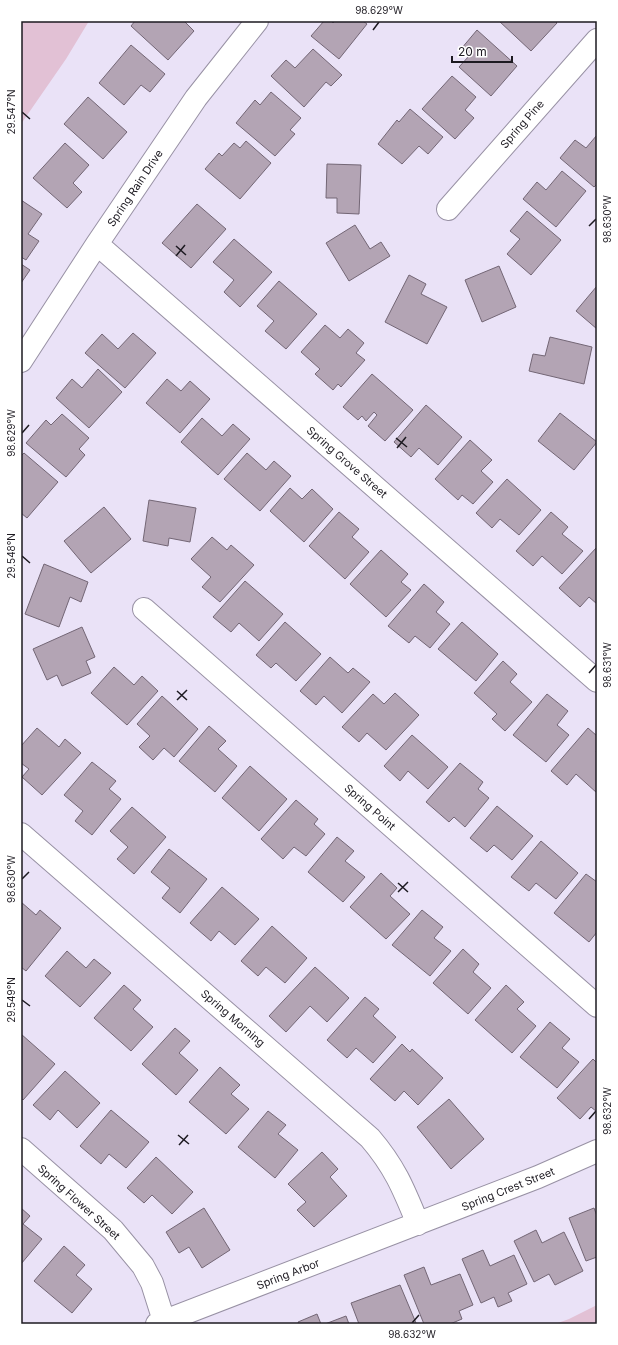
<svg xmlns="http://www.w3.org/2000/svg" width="618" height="1345" font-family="Inter,sans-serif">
  <rect width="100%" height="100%" fill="#eae2f7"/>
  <path fill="#e2c1d5" d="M21 21H89L66 59 21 124Z
    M597 1305V1324H555L569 1319Z"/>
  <path fill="#b3a4b4" stroke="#736675" d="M135 21H184L194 31 168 60 131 26Z
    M324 21H331L333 23 335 21H363L367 24 339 59 311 36Z
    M499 21H555L557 23 531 51Z
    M477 30 517 66 491 96 459 67 469 56 461 49Z
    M131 45 165 74 150 92 141 85 124 105 99 83Z
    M313 49 342 75 331 86 326 82 304 107 271 76 286 60 295 68Z
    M452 76 476 97 465 110 474 118 455 139 422 109Z
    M271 92 301 118 290 130 295 134 275 156 236 123 255 100 260 105Z
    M88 97 127 132 103 159 64 124Z
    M410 109 443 137 428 154 419 146 402 164 378 144 397 120 399 122Z
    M597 135V184L594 187 560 158 575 140 586 148Z
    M246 141 271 163 240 199 205 169 219 153 222 156 234 143 240 148Z
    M65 143 89 165 73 183 82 192 67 208 33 178Z
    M327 164 361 165 359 214 337 213V198H326Z
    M562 171 586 191 556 227 523 199 537 182 546 190Z
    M21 200 42 214 28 234 39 241 26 260 21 257Z
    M197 204 226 229 191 268 162 243Z
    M527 211 561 240 531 275 507 254 520 239 510 231Z
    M355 225 370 249 381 242 390 256 349 281 326 243Z
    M234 239 272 272 240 307 224 292 234 280 213 262Z
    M21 264 30 270 21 283Z
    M499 266 516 307 482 322 465 280Z
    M409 275 426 284 421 294 447 307 427 344 385 322Z
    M279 281 317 314 286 349 265 331 274 321 257 306Z
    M597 286V329L576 311Z
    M325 325 340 338 348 329 364 343 356 353 365 360 341 387 338 384 333 390 315 374 320 369 301 352Z
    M133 333 156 353 125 388 85 353 102 334 118 349Z
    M550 337 592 347 584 384 529 371 533 354 545 356Z
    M98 369 122 392 89 428 56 398 72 379 82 388Z
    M372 374 413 410 385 441 368 426 377 415 374 412 366 421 362 416 358 420 343 407Z
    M167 379 181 391 190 381 210 399 180 433 146 403Z
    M426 405 462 437 438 465 419 448 411 457 394 442Z
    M560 413 597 442 574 470 538 441Z
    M62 414 89 438 79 449 85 455 66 477 26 443 46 420 51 425Z
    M202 418 222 436 233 424 250 439 218 475 181 442Z
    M470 440 492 460 481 471 493 482 473 504 462 495 458 500 435 479Z
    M24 453 58 482 27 518 21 513V456Z
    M247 453 266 470 274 461 291 476 260 511 224 479Z
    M507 479 541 510 519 535 500 519 492 528 476 513Z
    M290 488 302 499 312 489 333 509 304 542 270 511Z
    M149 500 196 508 190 542 169 538 168 546 143 541Z
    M104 507 131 539 91 573 64 541Z
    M339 512 359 529 352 537 369 552 345 579 309 546Z
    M551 512 568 527 562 534 583 551 562 574 542 556 533 566 516 551Z
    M212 537 227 550 231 545 254 565 220 602 202 587 211 577 191 559Z
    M597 547V604L589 597 580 607 559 588Z
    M381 550 408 574 401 582 411 590 386 617 350 584Z
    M44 564 88 582 81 602 70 597 59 627 25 614Z
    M245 581 283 614 259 641 239 623 231 632 213 617Z
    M424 584 444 602 436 612 450 624 430 648 415 636 409 643 388 626Z
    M285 622 321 654 296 681 276 663 271 668 256 655Z
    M462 622 498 654 476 681 438 649Z
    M82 627 95 657 86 661 91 673 62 686 57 675 47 680 33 649Z
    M330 657 348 673 353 668 370 682 342 713 324 696 316 705 300 691Z
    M503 661 517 674 510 682 532 702 505 731 492 719 497 714 474 693Z
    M114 667 134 685 142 676 158 691 127 725 91 693Z
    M395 693 419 715 386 750 367 733 359 742 342 727 373 694 384 704Z
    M547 694 568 711 557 725 569 735 546 762 513 735Z
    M162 696 198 729 174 757 164 748 153 760 139 747 150 736 137 724Z
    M209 726 226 741 218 749 237 766 215 792 179 761Z
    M37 728 59 747 65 739 81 753 42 795 22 777 29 769 21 763V746Z
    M588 728 597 736V750L596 752 597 753V793L576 774 567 785 551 771Z
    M412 735 448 767 428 789 408 771 400 781 384 766Z
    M92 762 116 781 109 789 121 799 92 835 75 821 83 811 64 795Z
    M460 763 483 782 478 789 489 798 465 827 454 817 449 822 426 802Z
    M250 766 287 799 259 831 222 798Z
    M296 800 318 819 314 824 325 834 306 856 294 847 283 859 261 839Z
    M497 806 533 836 512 860 494 845 487 852 470 838Z
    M132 807 166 837 134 874 117 859 128 847 110 831Z
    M337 837 354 851 345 861 365 877 343 902 308 872Z
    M541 841 578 873 556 899 536 883 529 891 511 877Z
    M169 849 207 879 180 913 162 898 170 888 151 872Z
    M381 873 397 888 390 896 410 914 386 939 350 907Z
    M586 874 597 882V932L589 942 554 913Z
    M222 887 259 919 235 945 219 931 211 941 190 923Z
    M21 902 36 915 40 910 61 928 26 971 21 967Z
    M422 910 443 927 434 938 451 951 430 976 392 945Z
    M272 926 307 958 285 983 266 967 258 976 241 961Z
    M463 949 479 964 473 972 491 988 468 1014 433 983Z
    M67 951 86 968 94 959 111 973 80 1007 45 976Z
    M315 967 349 998 327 1022 310 1006 286 1032 269 1016Z
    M124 985 141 1000 133 1009 153 1027 131 1051 94 1018Z
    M506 985 524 1002 517 1009 536 1026 512 1053 475 1020Z
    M365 997 379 1009 373 1016 396 1037 373 1063 356 1048 347 1058 327 1040Z
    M550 1022 570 1039 562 1048 579 1062 557 1088 520 1057Z
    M175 1028 190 1041 179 1053 198 1070 176 1095 142 1064Z
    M21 1034 55 1064 23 1100 21 1098Z
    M402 1044 410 1052 412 1049 443 1078 418 1105 404 1091 395 1101 370 1079Z
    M593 1059 597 1063V1112L591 1107 580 1119 557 1098Z
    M220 1067 240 1085 231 1094 249 1109 226 1134 189 1102Z
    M65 1071 100 1103 77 1128 58 1110 50 1120 33 1105Z
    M449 1099 484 1139 451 1169 417 1127Z
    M111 1110 149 1142 126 1168 109 1154 101 1164 80 1146Z
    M268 1111 286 1125 278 1134 298 1150 275 1178 238 1147Z
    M322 1152 338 1169 330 1177 347 1196 314 1227 297 1210 306 1202 288 1184Z
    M156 1157 193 1192 172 1214 152 1195 144 1203 127 1188Z
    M21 1208 30 1216 23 1224 42 1239 21 1264Z
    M204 1208 230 1250 202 1268 189 1247 179 1253 166 1232Z
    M594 1208 597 1216V1257L586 1261 569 1218Z
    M536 1230 542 1243 564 1232 583 1271 555 1285 549 1274 534 1282 514 1241Z
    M64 1246 85 1265 76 1275 92 1289 72 1313 34 1281Z
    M483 1250 490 1266 514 1255 527 1284 508 1293 512 1301 498 1307 494 1297 481 1303 462 1259Z
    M424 1267 431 1285 460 1274 473 1305 459 1311 462 1319 450 1324H424L404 1275Z
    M400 1285 416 1323 359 1324 351 1303Z
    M317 1314 321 1324H299L298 1322Z
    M346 1316 349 1324H325Z"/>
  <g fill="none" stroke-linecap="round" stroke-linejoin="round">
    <g stroke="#9891a4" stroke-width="24">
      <path id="minor" d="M448 209 597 40
        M97 244 597 681
        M21 361 97 244 196 98 257 21
        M144 609 597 1006
        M21 834 370 1138C395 1167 404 1190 418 1224
        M21 1149 113 1230 143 1266 152 1283 164 1321
        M157 1324 538 1177 597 1151"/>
    </g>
    <use href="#minor" stroke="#fff" stroke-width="22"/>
  </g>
  <path fill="none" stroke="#1d1a21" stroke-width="1.5" d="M373 30 379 22M22 112 30 119M589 226 596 219M176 246 186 255M176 256 185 245M22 433 29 425M396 438 407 447M397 448 406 437M22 556 30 563M589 673 596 665M177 691 187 700M177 700 187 690M22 879 29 872M398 883 408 892M398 892 408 882M22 1000 30 1006M589 1119 596 1111M178 1135 189 1144M179 1145 188 1135M412 1323 419 1315"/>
  <g text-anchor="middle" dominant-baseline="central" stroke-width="4" stroke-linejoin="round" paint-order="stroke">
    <g font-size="11" fill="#1d1a21" stroke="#fff">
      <text transform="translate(522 124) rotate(-49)">Spring Pine</text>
      <text transform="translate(135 188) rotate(-56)">Spring Rain Drive</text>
      <text transform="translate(347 462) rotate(41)">Spring Grove Street</text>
      <text transform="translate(370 807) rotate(41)">Spring Point</text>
      <text transform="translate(233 1018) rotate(41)">Spring Morning</text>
      <text transform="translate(508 1189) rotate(-22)">Spring Crest Street</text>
      <text transform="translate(79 1202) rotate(42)">Spring Flower Street</text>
      <text transform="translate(288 1274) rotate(-21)">Spring Arbor</text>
    </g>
  </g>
  <rect width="618" height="1345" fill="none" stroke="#ffffff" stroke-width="44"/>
  <path d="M452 56v6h60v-6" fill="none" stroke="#1d1a21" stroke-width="2"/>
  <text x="458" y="56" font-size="12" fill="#1d1a21" stroke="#ffffff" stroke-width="3" paint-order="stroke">20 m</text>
  <rect x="22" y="22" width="574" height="1301" fill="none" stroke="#1d1a21" stroke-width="1.5"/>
  <g font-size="10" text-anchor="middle" fill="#1d1a21">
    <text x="379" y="14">98.629°W</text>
    <text transform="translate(11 112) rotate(-90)" y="4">29.547°N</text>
    <text transform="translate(607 219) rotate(-90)" y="4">98.630°W</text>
    <text transform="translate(11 433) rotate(-90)" y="4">98.629°W</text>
    <text transform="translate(11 556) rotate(-90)" y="4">29.548°N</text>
    <text transform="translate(607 665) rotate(-90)" y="4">98.631°W</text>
    <text transform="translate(11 879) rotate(-90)" y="4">98.630°W</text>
    <text transform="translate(11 1000) rotate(-90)" y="4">29.549°N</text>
    <text transform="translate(607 1111) rotate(-90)" y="4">98.632°W</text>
    <text x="412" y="1338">98.632°W</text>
  </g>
</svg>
